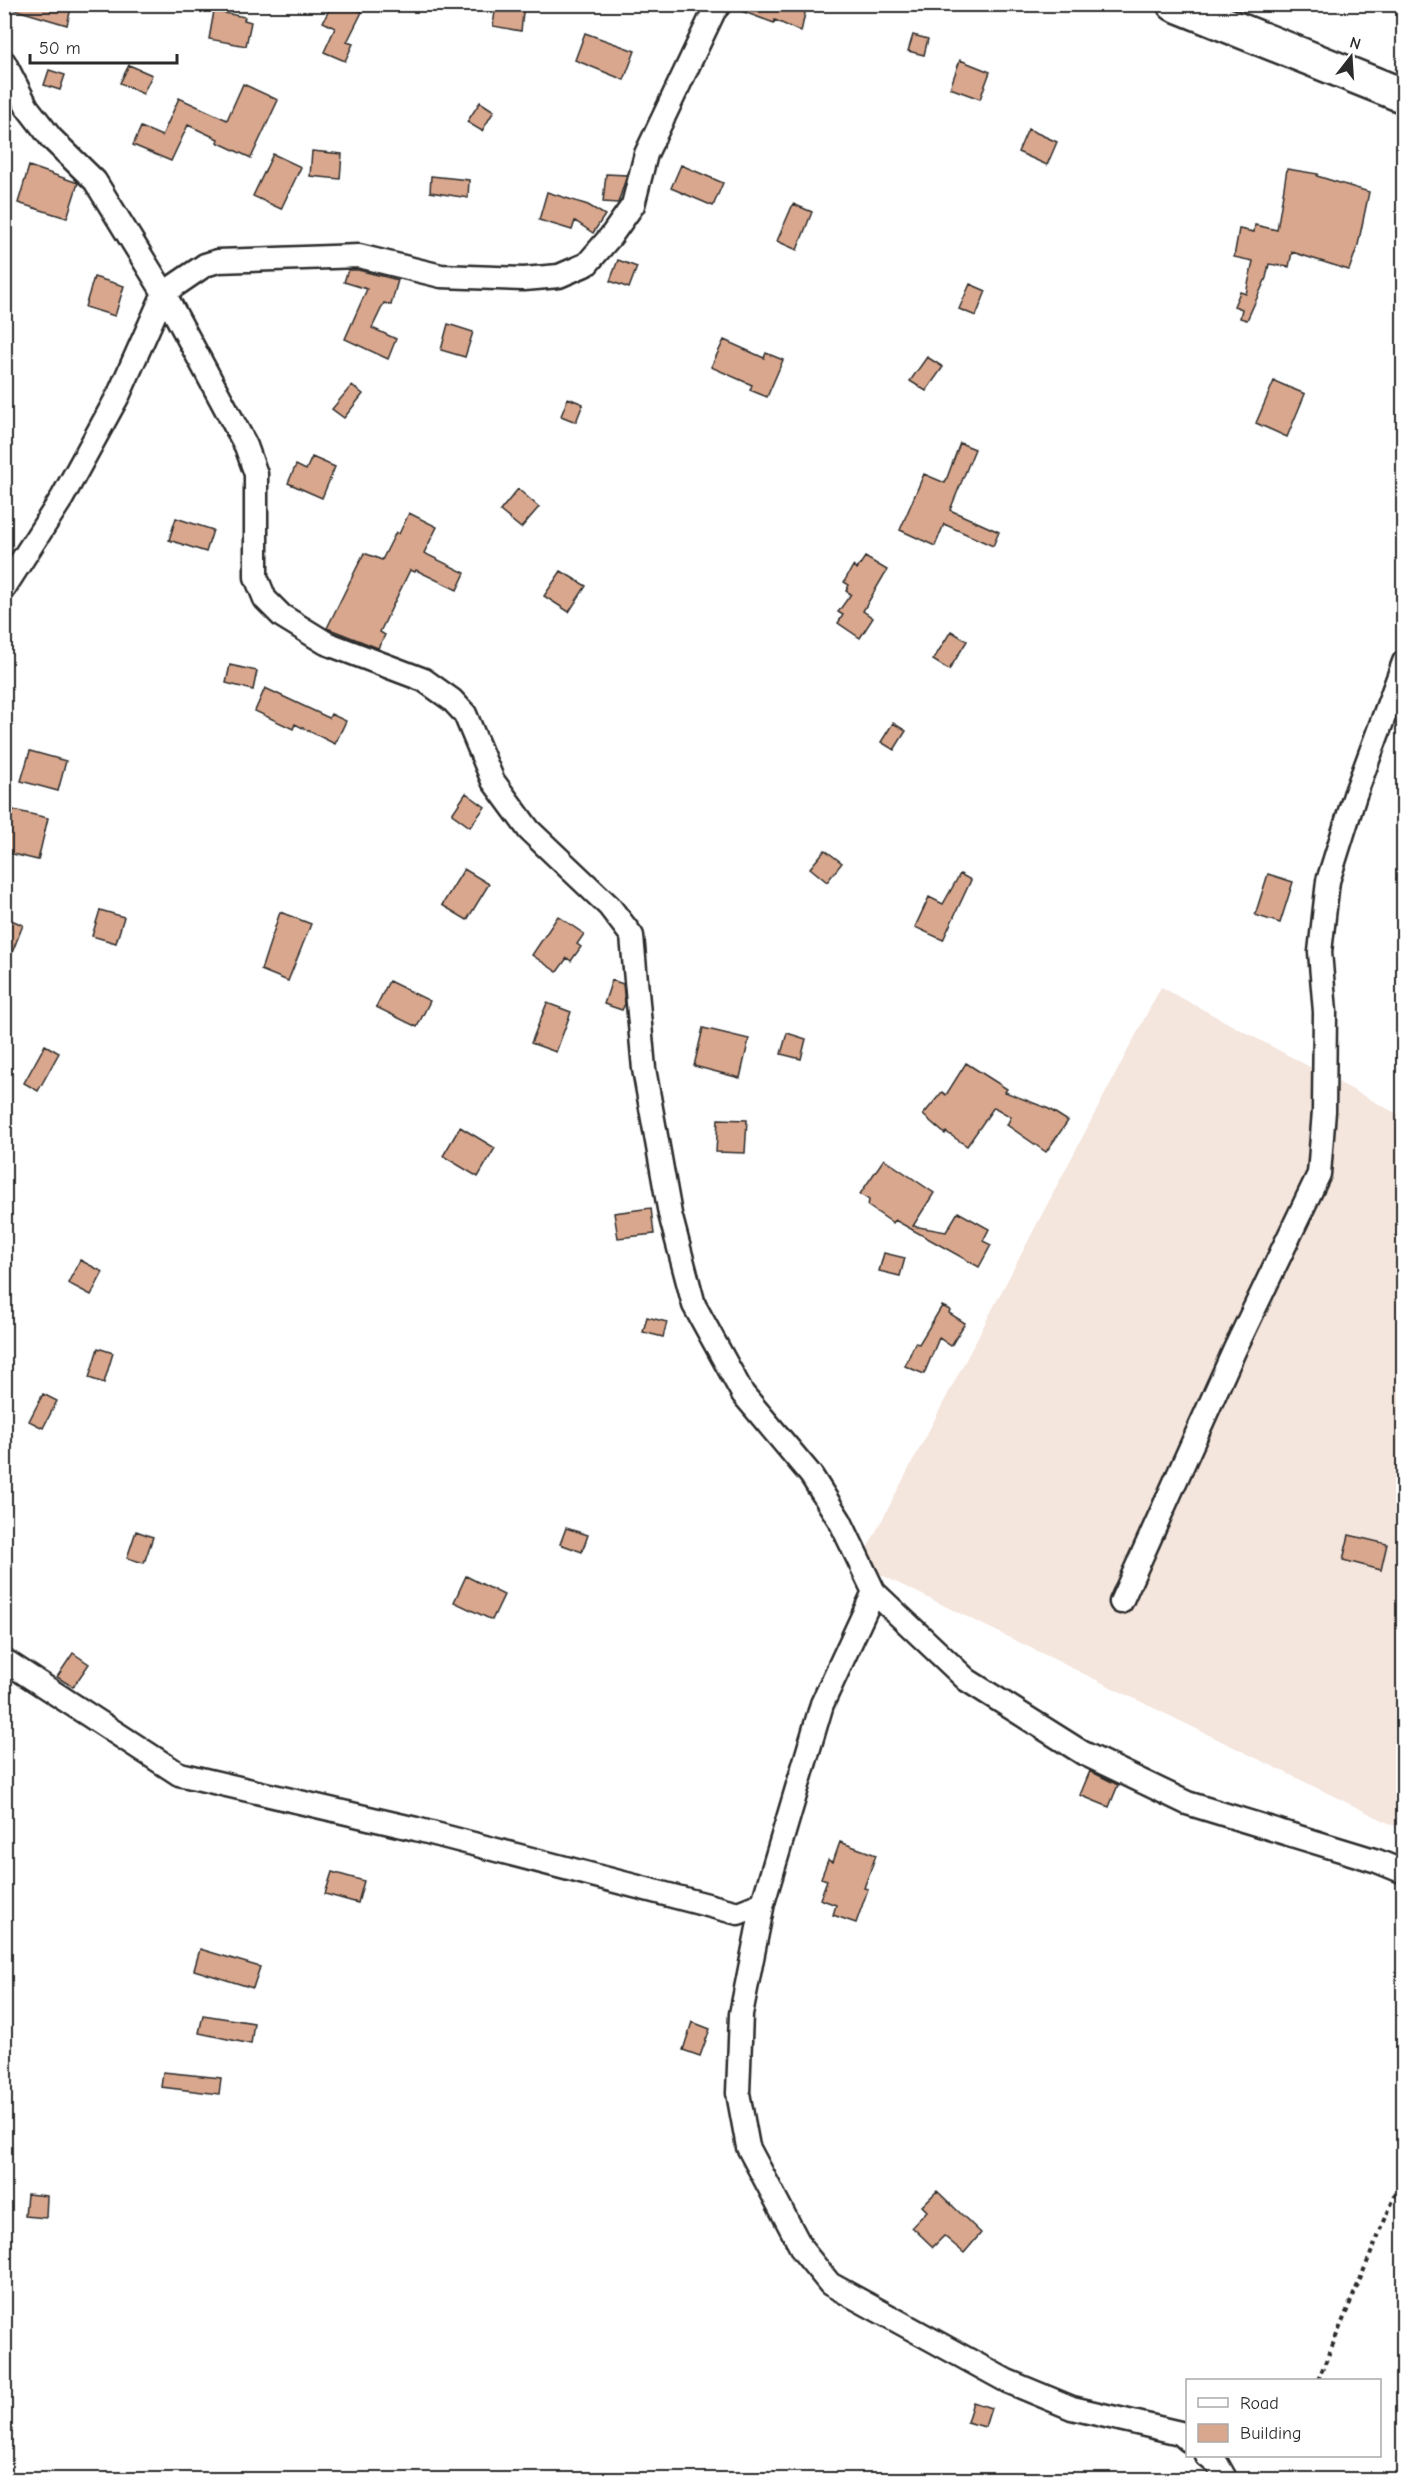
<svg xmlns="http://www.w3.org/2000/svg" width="1408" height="2484" font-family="'Comic Neue',sans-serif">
  <rect width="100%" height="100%" fill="#fff"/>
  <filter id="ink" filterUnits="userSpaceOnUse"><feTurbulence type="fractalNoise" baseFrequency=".0167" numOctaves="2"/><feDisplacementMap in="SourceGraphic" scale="12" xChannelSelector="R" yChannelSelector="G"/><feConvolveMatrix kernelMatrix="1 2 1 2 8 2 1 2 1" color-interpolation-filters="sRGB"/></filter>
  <g filter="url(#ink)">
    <path fill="#f4e5dd" d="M1161 987 1403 1117V1830L859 1564Z"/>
    <path fill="#d9a78d" stroke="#2b2b2b" stroke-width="1.5" d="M14 4H58L71 8 67 25 13 9Z
      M332 4H347L362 12 347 42 353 44 345 61 324 52 335 28 323 22Z
      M496 4H524L521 31 493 26Z
      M733 4H807L801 32 775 20 774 23 733 8Z
      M214 11 245 17 244 20 251 22 246 46 209 39Z
      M585 33 635 51 624 80 575 60Z
      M913 35 928 39 924 55 908 51Z
      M960 60 990 72 980 99 950 88Z
      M129 65 152 75 143 94 120 83Z
      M49 70 65 75 60 90 44 85Z
      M243 84 278 100 251 158 217 142 218 139 188 125 171 161 133 145 141 127 162 136 179 98 227 120Z
      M480 102 494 111 482 131 467 122Z
      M1028 129 1057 142 1047 165 1018 152Z
      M312 151 342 154 340 179 310 176Z
      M273 154 301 167 281 209 253 196Z
      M681 165 723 183 713 206 671 188Z
      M29 166 78 183 67 218 18 203Z
      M1287 169 1318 174 1317 176 1369 192 1358 245 1349 270 1292 252 1289 267 1269 264 1266 278 1247 320 1240 318 1242 309 1234 306 1240 292 1246 294 1253 261 1234 257 1239 229 1254 232 1255 225 1277 230Z
      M606 174 627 175 618 203 603 202Z
      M431 176 469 180 468 198 430 192Z
      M547 192 588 205 605 215 593 233 575 221 572 230 539 220Z
      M793 204 812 212 797 250 777 241Z
      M618 260 637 267 629 288 610 281Z
      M348 270H358L398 280 391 305 384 303 372 328 396 339 388 359 345 339 367 289 344 282Z
      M94 277 124 286 115 316 85 307Z
      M970 284 986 291 976 316 959 309Z
      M448 324 473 332 465 357 441 350Z
      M724 340 764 358 766 353 783 360 767 397 750 390 752 385 711 367Z
      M927 357 943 367 926 391 910 381Z
      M1274 381 1305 394 1287 437 1256 423Z
      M352 385 363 394 344 418 332 409Z
      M568 398 583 404 576 422 561 416Z
      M960 443 975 449 950 510 999 532 993 546 944 524 935 546 900 530 924 474 945 483Z
      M312 457 335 467 322 498 288 483 296 465 306 470Z
      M518 489 539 507 521 528 500 511Z
      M409 513 437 527 424 553 465 573 457 590 416 570 415 572 410 570 380 632 385 635 378 648 327 628 364 553 382 560 396 532 399 534Z
      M176 518 213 530 206 552 169 540Z
      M865 557 887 570 863 611 873 618 860 638 838 623 843 615 838 612 851 594 846 591 849 585 844 582 853 566 857 569Z
      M561 571 586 586 569 612 544 596Z
      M951 631 967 641 949 670 933 660Z
      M230 665 257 671 253 690 226 683Z
      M265 688 329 718 331 714 346 721 335 744 295 724 293 729 255 711Z
      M893 723 906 731 894 750 881 742Z
      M30 751 66 761 58 791 21 781Z
      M466 793 485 807 470 827 452 814Z
      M9 809 48 818 38 860 4 852V829Z
      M825 850 842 863 827 882 810 868Z
      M464 869 489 884 467 920 442 905Z
      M960 874 971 880 943 940 915 927 929 897 943 904Z
      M1268 874 1293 882 1280 923 1255 915Z
      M100 910 124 917 116 943 92 936Z
      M280 912 311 924 288 981 261 970Z
      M558 916 584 934 577 944 581 947 571 961 567 958 557 972 532 955Z
      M4 917 23 925 6 968H4Z
      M612 980 623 984 625 1004 622 1010 604 1004Z
      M389 981 430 1001 417 1027 376 1007Z
      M547 1003 571 1012 556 1052 531 1043Z
      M703 1028 749 1039 740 1078 694 1066Z
      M787 1033 806 1039 801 1059 781 1054Z
      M45 1045 59 1053 38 1091 24 1083Z
      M966 1063 1007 1089 1005 1092 1049 1109 1068 1121 1046 1152 1007 1125 1011 1117 994 1107 967 1146 946 1132 945 1134 923 1115 942 1092 946 1095Z
      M718 1119 747 1120 745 1153 716 1152Z
      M460 1127 495 1148 478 1177 443 1156Z
      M884 1159 934 1193 913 1226 946 1232 958 1212 989 1229 983 1241 991 1245 979 1267 895 1220 893 1223 868 1206 869 1200 860 1194Z
      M651 1208 654 1234 618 1238 614 1213Z
      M884 1253 905 1258 900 1276 879 1271Z
      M80 1260 103 1272 91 1295 68 1283Z
      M942 1306 950 1310 949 1313 965 1323 951 1346 939 1338 924 1374 905 1366 915 1343 919 1344Z
      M647 1317 667 1322 663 1337 643 1332Z
      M98 1348 113 1353 104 1383 89 1378Z
      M43 1394 57 1401 43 1428 29 1421Z
      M566 1528 588 1535 582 1552 560 1544Z
      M136 1531 153 1537 144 1563 127 1558Z
      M1349 1535 1387 1544 1381 1570 1343 1560Z
      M466 1576 504 1595 492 1620 454 1602Z
      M73 1653 89 1664 73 1687 57 1677Z
      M1090 1771 1118 1785 1109 1807 1080 1795Z
      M840 1842 876 1855 864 1888 868 1889 856 1923 833 1915 836 1905 820 1899 827 1880 821 1878 828 1860 833 1862Z
      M332 1872 364 1881 358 1903 325 1894Z
      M200 1949 260 1967 253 1988 194 1970Z
      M203 2015 254 2023 251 2044 199 2033Z
      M692 2022 710 2029 700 2056 683 2050Z
      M163 2072 221 2078 219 2094 161 2087Z
      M937 2191 981 2233 964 2253 944 2236 933 2247 912 2227 927 2211 922 2206Z
      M27 2194 47 2196 46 2218 25 2216Z
      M973 2402 991 2408 985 2427 967 2422Z"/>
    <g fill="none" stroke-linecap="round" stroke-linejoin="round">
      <g stroke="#2b2b2b" stroke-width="27">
        <path id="street" d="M4 62 27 107 51 138 95 181 164 293 246 446 256 474V577L265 599 282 616 326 643 424 680 452 700 465 714 493 781 529 830 609 906 632 936 644 1069 670 1214 694 1305 743 1394 811 1475 840 1521 874 1592 967 1680 1083 1753 1187 1803 1377 1861 1404 1872
          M4 588 62 498 119 394 164 293 205 265 218 261 359 256 441 276 524 279 559 276 587 264 611 236 633 205 646 154 714 11 720 4
          M1121 1602 1235 1349 1319 1174 1324 1111 1325 1012 1320 952 1328 881 1355 795 1404 662
          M4 1660 179 1774 416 1829 738 1913 763 1903 822 1704 874 1592
          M763 1903 741 2014 738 2093 748 2147 803 2251 830 2284 1007 2381 1072 2408 1180 2433 1188 2440
          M1207 2456 1217 2464 1226 2480"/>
      </g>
      <g stroke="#2b2b2b" stroke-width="38">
        <path id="secondary" d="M1174 4 1404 96"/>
      </g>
      <path stroke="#2b2b2b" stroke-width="4" stroke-dasharray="4.5 4.5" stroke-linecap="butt" d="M1318 2380 1404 2174"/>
      <use href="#street" stroke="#fff" stroke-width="22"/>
      <use href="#secondary" stroke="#fff" stroke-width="33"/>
    </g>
  </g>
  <rect width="1408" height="2484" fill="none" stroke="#fff" stroke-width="24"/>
  <rect x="12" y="12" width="1384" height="2460" fill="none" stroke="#2b2b2b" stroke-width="2" filter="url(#ink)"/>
  <rect x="1186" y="2379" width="195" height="78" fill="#ffffff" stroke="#aaaaaa" stroke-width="1.5"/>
  <rect x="1198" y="2398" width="30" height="9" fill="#ffffff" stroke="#aaaaaa" stroke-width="1.5"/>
  <text x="1240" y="2409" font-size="18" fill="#2b2b2b">Road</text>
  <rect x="1198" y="2424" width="30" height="18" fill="#d9a78d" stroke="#aaaaaa" stroke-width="1.5"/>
  <text x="1240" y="2439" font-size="18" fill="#2b2b2b">Building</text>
  <g transform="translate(1351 57) rotate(17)" stroke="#ffffff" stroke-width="4.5" paint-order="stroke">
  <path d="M0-4.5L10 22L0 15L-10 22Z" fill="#2b2b2b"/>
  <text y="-9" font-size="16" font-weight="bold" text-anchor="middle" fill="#2b2b2b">N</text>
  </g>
  <path d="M30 54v9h147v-9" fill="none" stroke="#2b2b2b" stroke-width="3"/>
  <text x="39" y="54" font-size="18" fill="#2b2b2b" stroke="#ffffff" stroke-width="4.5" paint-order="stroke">50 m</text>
</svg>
